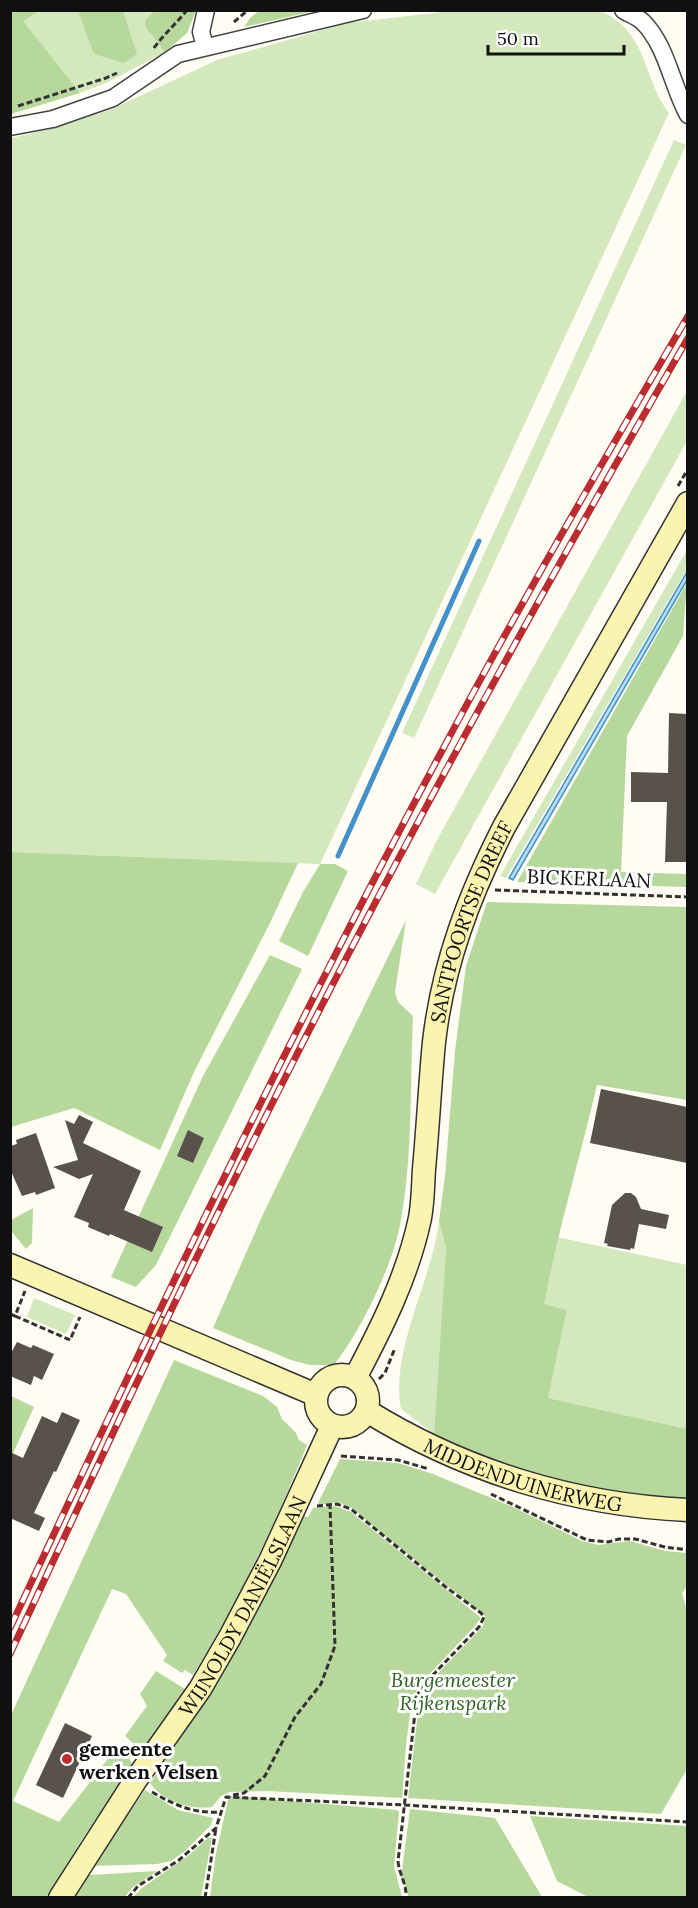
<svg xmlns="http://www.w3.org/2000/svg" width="698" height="1908" font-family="Lora,serif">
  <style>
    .green { fill: #d3e8bd }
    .forest { fill: #b7d89d }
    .water { fill: #b9ddf4; stroke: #4391c8; stroke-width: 1.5 }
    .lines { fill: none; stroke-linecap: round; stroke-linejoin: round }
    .stream { stroke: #4391c8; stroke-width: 5 }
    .building { fill: #58514c }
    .street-casing { stroke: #434343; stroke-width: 19 }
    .secondary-casing { stroke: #323232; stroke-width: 25 }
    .path { stroke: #323232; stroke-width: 3; stroke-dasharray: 6 3; stroke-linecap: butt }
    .street { stroke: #fff; stroke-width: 16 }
    .secondary { stroke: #fbf4b1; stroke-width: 22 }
    .rail-casing { stroke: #bb2c31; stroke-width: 7 }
    .rail { stroke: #fff; stroke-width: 4.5; stroke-dasharray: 14; stroke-linecap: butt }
    .poi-dot { fill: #bb2c31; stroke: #fff; stroke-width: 2 }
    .labels { text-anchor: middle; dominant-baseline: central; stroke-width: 6; stroke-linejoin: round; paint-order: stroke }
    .street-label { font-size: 20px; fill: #101010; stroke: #fff }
    .park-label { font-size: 20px; font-style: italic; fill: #2f6522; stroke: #fff }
    .poi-label { font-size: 20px; font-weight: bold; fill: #101010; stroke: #fff; text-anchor: start }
  </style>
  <rect width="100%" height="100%" fill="#fefcf3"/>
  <path class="green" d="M461,10H598C649,31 642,78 669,113L320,864L11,852V138L50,129L110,110L217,60L347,23Z
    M11,11H160L146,28L165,52L106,83L80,93Z
    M674,140L686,145L414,738L402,733Z
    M687,391V441L435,894L416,884L438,838Z
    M687,550V569L506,878L500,876Z
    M439,1221L446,1248L434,1434L401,1409C390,1350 432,1281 439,1221Z
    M557,1237L687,1265V1429L548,1398L567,1310L543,1304Z
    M34,1298L75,1315L66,1334L27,1317Z"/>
  <path class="forest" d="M11,10L39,11L23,21L80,93L11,114Z
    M260,10H315V11L244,27L250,18Z
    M78,11H123L137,54L124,63L94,54Z
    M155,11H196L187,33L165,52L146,28L145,20Z
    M687,583L683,636L627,736L621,872L687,874V887L517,882Z
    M11,852L298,863L270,923L194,1072L160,1150L74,1108L11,1127Z
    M320,864H335L348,871L308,956L279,941L303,892Z
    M487,902L687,907V1100L597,1085C580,1158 558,1230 544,1304L567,1310L548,1398L687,1429V1499C594,1492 519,1475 434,1434L446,1248L439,1221L445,1176L455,1051L466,966Z
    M406,920L395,992L398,1002L413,1016C410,1084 413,1158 400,1225C392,1267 360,1332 334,1365H310L291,1360L213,1328L264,1212Z
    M270,955L302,969L156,1265L136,1287L111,1277L203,1076Z
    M33,1208L32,1243L26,1249L12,1232L11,1220Z
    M174,1360L263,1396L277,1407L282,1419L296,1433L299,1440L307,1445C275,1525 238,1602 193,1675L185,1670L182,1673L163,1661L167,1655L126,1594L112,1589L13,1801L59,1822L117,1747L128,1755L133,1766L81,1841L48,1897L11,1898V1715Z
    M11,1396L34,1407L11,1458Z
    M340,1459L398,1463L433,1474L513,1507L582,1541L599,1545L630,1541L665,1551L687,1553V1587L682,1593L688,1614V1720L686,1726L688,1730L687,1769L661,1814L408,1798L419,1704L423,1689L483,1626L485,1616L373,1526L354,1509L338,1502L320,1505L318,1503Z
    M335,1506L351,1512L481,1618L474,1627L420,1684C406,1706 405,1770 402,1798L267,1791L230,1792L221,1796L212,1807C190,1810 162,1801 150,1783L223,1674L274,1579L304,1516L308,1517L313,1508Z
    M156,1671L185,1689L148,1744L135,1745L125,1736L147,1706L140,1694Z
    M145,1790L178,1810L213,1818L211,1825L185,1851L171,1861L157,1864L93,1866Z
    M229,1796L397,1810L399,1812L394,1866L402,1897H210L216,1853Z
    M410,1809L495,1818L542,1897H409L401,1878Z
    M530,1816L687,1826V1897H588L557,1881Z
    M209,1837L212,1838L201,1897H133L142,1888L189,1855Z
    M157,1871L132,1888L125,1897H75L89,1875Z"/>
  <path class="water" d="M687,572V580L513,880L509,878Z"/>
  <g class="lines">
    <path class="stream" d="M338,856L479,541"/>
  </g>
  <path class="building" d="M669,713L687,714V862H665L667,802H631V772L668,773Z
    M601,1089L687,1107V1163L590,1143Z
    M79,1115L93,1122L83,1143L141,1171L124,1210L163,1227L152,1252L110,1234L109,1236L88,1227L89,1223L74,1217L93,1174L79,1179L53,1167L78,1160L65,1120L74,1124Z
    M188,1130L204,1138L193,1163L177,1156Z
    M36,1133L55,1188L36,1195L35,1192L22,1196L10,1169V1146L17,1144L16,1140Z
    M625,1193H631L636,1197L641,1209L669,1215L666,1229L639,1224L634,1249L631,1248L630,1250L607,1246L608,1244L604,1243L612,1205Z
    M17,1342L31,1348L33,1345L54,1354L42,1380L34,1376L31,1385L10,1376V1355Z
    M62,1412L80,1420L56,1472L54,1471L34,1513L45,1518L39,1531L10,1518V1452L23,1458L42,1416L57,1423Z
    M65,1723L92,1736L63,1798L36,1785Z"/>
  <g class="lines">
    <g class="street-casing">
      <path id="street" d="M623,10C629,14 638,17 643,22C667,46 672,86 688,115
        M205,46L201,32L206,10
        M10,127L53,119L113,98L178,54L363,10"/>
    </g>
    <g class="secondary-casing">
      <g id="secondary">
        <path d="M10,1265L316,1395"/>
        <circle cx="342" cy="1401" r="26"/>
        <path id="s1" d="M355,1378C382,1327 408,1275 420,1218C423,1202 423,1185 424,1169C428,1126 430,1084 434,1042C443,964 469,896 504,827L688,503"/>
        <path id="s2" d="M367,1411C464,1471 574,1505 688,1510"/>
        <path id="s3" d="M60,1898L135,1781L200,1689L230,1637L270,1561L332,1426"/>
      </g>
    </g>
    <path class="path" d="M234,22L248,10
      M154,48C164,34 176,24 187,10
      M18,106L106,78L117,73
      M678,486L688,469
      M495,890L688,897
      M10,1314L15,1316L25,1291
      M15,1316L70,1340L80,1317
      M379,1379L385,1373L395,1348
      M341,1456L398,1460L429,1469
      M491,1494L587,1540L608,1542L619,1539H635L665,1547L688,1550
      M317,1506L337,1504L351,1509L447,1588L481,1613L484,1617L479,1627L427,1681L417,1695L398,1861C399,1874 407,1884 406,1898
      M152,1792C174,1805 195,1814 221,1812
      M233,1795L244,1793L265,1776L295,1717L321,1684L335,1646L330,1505
      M128,1898L138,1886L179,1860L216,1828L226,1797L404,1805L688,1822
      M205,1898L216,1828"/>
    <use href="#street" class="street"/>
    <use href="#secondary" class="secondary"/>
    <g class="rail-casing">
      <path id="rail" d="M10,1628C146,1336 284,1046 436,762C516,611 602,463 688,316
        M10,1654C101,1458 192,1262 289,1070C414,822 549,579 688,338"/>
    </g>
    <use href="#rail" class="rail"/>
  </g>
  <circle class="poi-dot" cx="67" cy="1759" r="6"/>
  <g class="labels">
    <g class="street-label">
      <text transform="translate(589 878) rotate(2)">BICKERLAAN</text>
      <text stroke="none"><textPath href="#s1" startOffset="476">SANTPOORTSE DREEF</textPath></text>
      <text stroke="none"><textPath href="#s2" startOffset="170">MIDDENDUINERWEG</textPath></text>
      <text stroke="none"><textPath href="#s3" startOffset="345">WIJNOLDY DANIËLSLAAN</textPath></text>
    </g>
    <g class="park-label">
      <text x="453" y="1679">Burgemeester<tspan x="453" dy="23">Rijkenspark</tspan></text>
    </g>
    <g class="poi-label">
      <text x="79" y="1748">gemeente<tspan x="79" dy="23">werken Velsen</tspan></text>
    </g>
  </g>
  <rect width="698" height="1908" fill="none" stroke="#101010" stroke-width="24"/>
  <path d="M488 45v9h136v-9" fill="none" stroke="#101010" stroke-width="3"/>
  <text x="497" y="45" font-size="18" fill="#101010" stroke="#ffffff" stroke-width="4.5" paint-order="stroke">50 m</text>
</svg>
